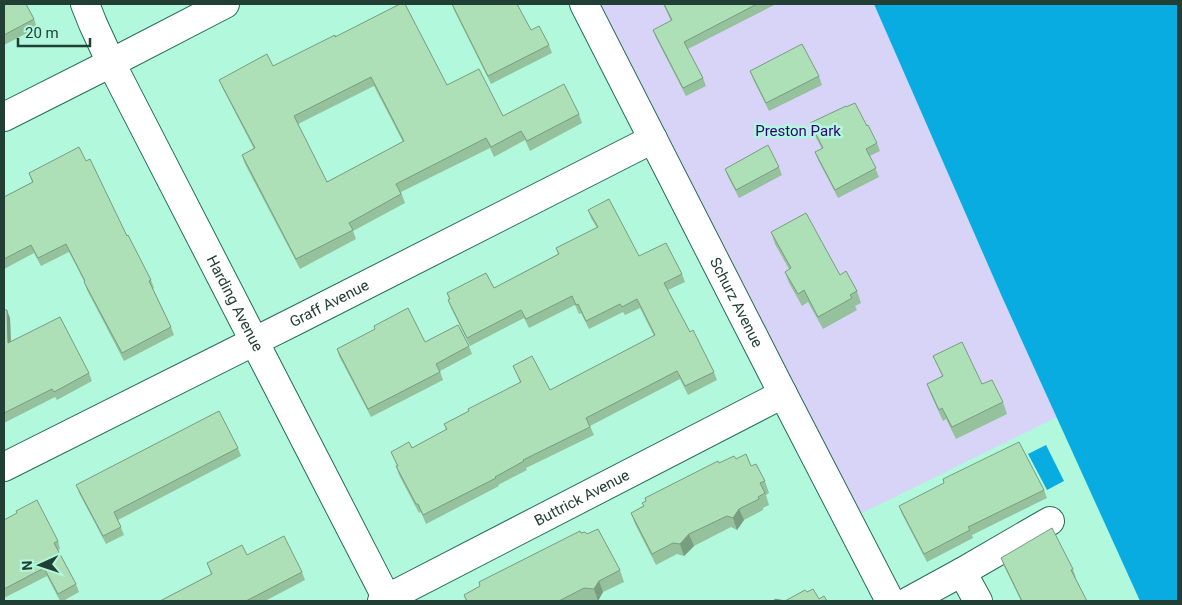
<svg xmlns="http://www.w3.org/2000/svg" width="1182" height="605" font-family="Roboto,sans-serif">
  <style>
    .green { fill: #d7d4f7 }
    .water { fill: #09ace1 }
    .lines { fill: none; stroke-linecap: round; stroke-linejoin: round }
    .minor-casing { stroke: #266d57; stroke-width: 30 }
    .minor { stroke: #fff; stroke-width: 28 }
    .wall { fill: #95c19d; fill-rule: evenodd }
    .shaded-wall { fill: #799d7f }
    .building { fill: #ade0b6; stroke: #799d7f; fill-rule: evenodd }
    .labels { text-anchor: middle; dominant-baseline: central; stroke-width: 5; stroke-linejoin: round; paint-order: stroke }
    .park-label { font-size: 15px; fill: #320077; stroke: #b1f8dd }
    .street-label { font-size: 15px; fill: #223f35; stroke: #b1f8dd }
  </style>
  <rect width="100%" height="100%" fill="#b1f8dd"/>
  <path class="green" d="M595,4H879L1057,417L854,517Z"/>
  <path class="water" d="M874,4H1178V601H1140L1003,299Z
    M1046,445L1064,481L1047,490L1028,454Z"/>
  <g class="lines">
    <g class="minor-casing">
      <g id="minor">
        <path id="s1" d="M85,4L93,24L111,63L388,601"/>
        <path id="s2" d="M584,4L783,394L890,601"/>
        <path d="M4,117L111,63L225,4"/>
        <path id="s3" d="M4,467L299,319L653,139"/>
        <path d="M962,572L1050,521"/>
        <path id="s4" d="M382,601L783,394"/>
        <path d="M909,601L962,572L978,601"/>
      </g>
    </g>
    <use href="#minor" class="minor"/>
  </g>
  <path class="wall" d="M4,4L34,19L37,28L4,45Z
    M452,4L531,30L549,45L552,53L491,84L454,10Z
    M663,4H776L688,49L703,78L706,86L686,96L656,38L653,30L671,21Z
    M335,37L447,85L503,116L579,114L582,123L530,151L525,140L494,157L490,148L401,192L405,203L353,231L356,239L300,269L245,164L242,155L254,149L223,89L219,80L273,66ZM374,86L403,142L327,182L298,124Z
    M750,71L819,76L822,85L769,111L753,79Z
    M846,107L867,126L877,143L880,151L870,156L879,177L838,198L818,160L815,152L822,149L813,132L810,123Z
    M779,167L782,175L739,198L728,177L725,169Z
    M29,173L127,236L151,280L154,288L153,289L171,327L174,335L124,361L87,290L84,281L69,252L41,266L34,253L4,269V197L32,182Z
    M588,210L639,256L682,274L685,282L668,290L690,332L714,372L717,380L688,395L680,379L590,426L594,435L526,468L527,470L498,485L499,486L426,524L421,512L419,513L399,475L396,466H397L391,452L412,448L446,430L444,424L469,411L520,382L513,366L550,390L654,336L640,308L625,315L623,312L589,329L581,313L579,314L575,305L529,328L524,318L470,346L451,308L448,300L449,299L447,293L494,288L558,254L556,248L597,228L591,218Z
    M771,232L840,275L857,291L861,303L855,306L857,310L823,329L808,302L802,306L789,283L785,272L789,269L775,244Z
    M4,310L10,318L11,342L89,373L92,381L57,400L55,397L4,423Z
    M425,342L469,346L472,354L440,371L443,380L371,417L339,356L337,349Z
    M933,356L982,384L1003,402L1007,414L956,439L946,419L943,421L931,395L927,384L942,376Z
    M238,448L241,456L118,520L124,535L106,544L79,493L76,485Z
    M736,459L751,466L765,481L769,493L766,495L769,505L763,508V510L744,520L737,530L731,527L694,546L684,556L677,554L656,565L635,524L631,513L643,506L646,501L645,498L719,463Z
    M943,479L1044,490L1047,498L972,535L973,538L927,562L902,514L899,506L944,483Z
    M4,520L58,541L60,549L58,550L76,584L79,592L63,601H60L47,576L4,598Z
    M587,534L620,570L624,582L603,592L598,601L589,600L586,601H466L464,595Z
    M247,555L302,572L305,580L265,601H160L211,574L207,563Z
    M1001,558L1073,569L1076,578H1075L1087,601H1021L1004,566Z"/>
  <path class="shaded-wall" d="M7,310L10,318L11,351L8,343Z
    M739,509L744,520L737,530L733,518Z
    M689,534L694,546L684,556L680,544Z
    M599,581L603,592L598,601L594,589Z"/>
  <path class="building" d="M4,4H26L34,19L4,35Z
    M400,4H405L447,85L479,69L503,116L564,84L579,114L527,141L521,131L491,147L486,138L396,184L401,194L349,223L353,230L296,259L242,155L255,148L219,80L267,54L273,66L335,35V37ZM371,77L404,141L327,182L294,116Z
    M452,4H517L531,30L539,26L549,45L488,76Z
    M664,4H757L684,42L703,78L683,88L653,30L672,20Z
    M802,44L819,76L766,103L750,71Z
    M855,103L867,126L868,125L877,143L866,149L876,168L835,190L815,152L823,148L810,123L846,106V107Z
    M768,145L779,167L736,190L725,169Z
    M79,147L86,161L90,159L102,184L127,236L128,235L151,280L149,281L171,327L122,353L84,282L85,281L66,244L38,258L31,245L4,259V197L33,182L29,173Z
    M609,199L639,256L666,243L682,274L664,283L690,332L693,330L714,372L685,386L677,371L586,418L590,427L523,460L524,461L495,477L496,478L423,515L418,504H416L396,466H398L391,452L409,442L412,448L447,429L444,424L469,411L468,409L521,382L513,366L532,356L550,390L655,335L637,299L622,307L620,304L586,321L578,304L576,305L572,296L526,319L521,310L467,338L448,300L450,299L447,293L486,273L494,288L559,254L556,248L598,227L588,210Z
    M806,213L840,275L846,271L857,291L850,295L852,298L818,317L804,290L798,294L785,272L791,268L771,232Z
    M408,308L425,342L458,325L469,346L436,364L440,372L368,409L337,349L375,329L374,326Z
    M4,310H7L8,343L60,317L89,373L54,392L52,389L4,413Z
    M962,342L982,384L992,380L1003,402L952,427L942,408L939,410L927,384L943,376L933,356Z
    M219,411L238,448L114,512L121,527L103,536L76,485Z
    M1019,442L1044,490L968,527L970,530L924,554L899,506L944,483L943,479Z
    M746,454L751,466L756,464L765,481L760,483L765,493L758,497L759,499L739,509L733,518L727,516L689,534L680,544L673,543L652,554L631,513L644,506L642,503L646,501L645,498L718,461L719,463L734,456L736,459Z
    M37,500L58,541L54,543L76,584L58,594L44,568L4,589V520L17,513L16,511Z
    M1052,528L1073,569L1071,570L1087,601H1022L1001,558Z
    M598,529L620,570L599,581L594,589L584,588L559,601H467L464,595L480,586L479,582L580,531L581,533L585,532L587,534Z
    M284,536L302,572L246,601H160L212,574L207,563L242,545L247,555Z
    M813,589L819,599L824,596L827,601H774L775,599L785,601L805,590L807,592Z"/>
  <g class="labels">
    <g class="park-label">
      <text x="798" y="131">Preston Park</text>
    </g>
    <g class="street-label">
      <text stroke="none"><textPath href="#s1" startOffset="335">Harding Avenue</textPath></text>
      <text stroke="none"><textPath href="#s2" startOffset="335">Schurz Avenue</textPath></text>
      <text stroke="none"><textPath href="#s3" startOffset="364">Graff Avenue</textPath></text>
      <text stroke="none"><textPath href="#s4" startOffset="225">Buttrick Avenue</textPath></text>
    </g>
  </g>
  <rect width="1182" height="605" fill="none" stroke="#223f35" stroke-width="10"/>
  <g transform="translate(40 565) rotate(267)" stroke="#b1f8dd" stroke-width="4" paint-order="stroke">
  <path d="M0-4L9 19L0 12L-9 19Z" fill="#223f35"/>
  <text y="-8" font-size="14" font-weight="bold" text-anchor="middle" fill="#223f35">N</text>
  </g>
  <path d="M18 38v8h72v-8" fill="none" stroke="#223f35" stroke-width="2.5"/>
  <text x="25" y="38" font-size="15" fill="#223f35" stroke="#b1f8dd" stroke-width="4" paint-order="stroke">20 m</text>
</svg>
